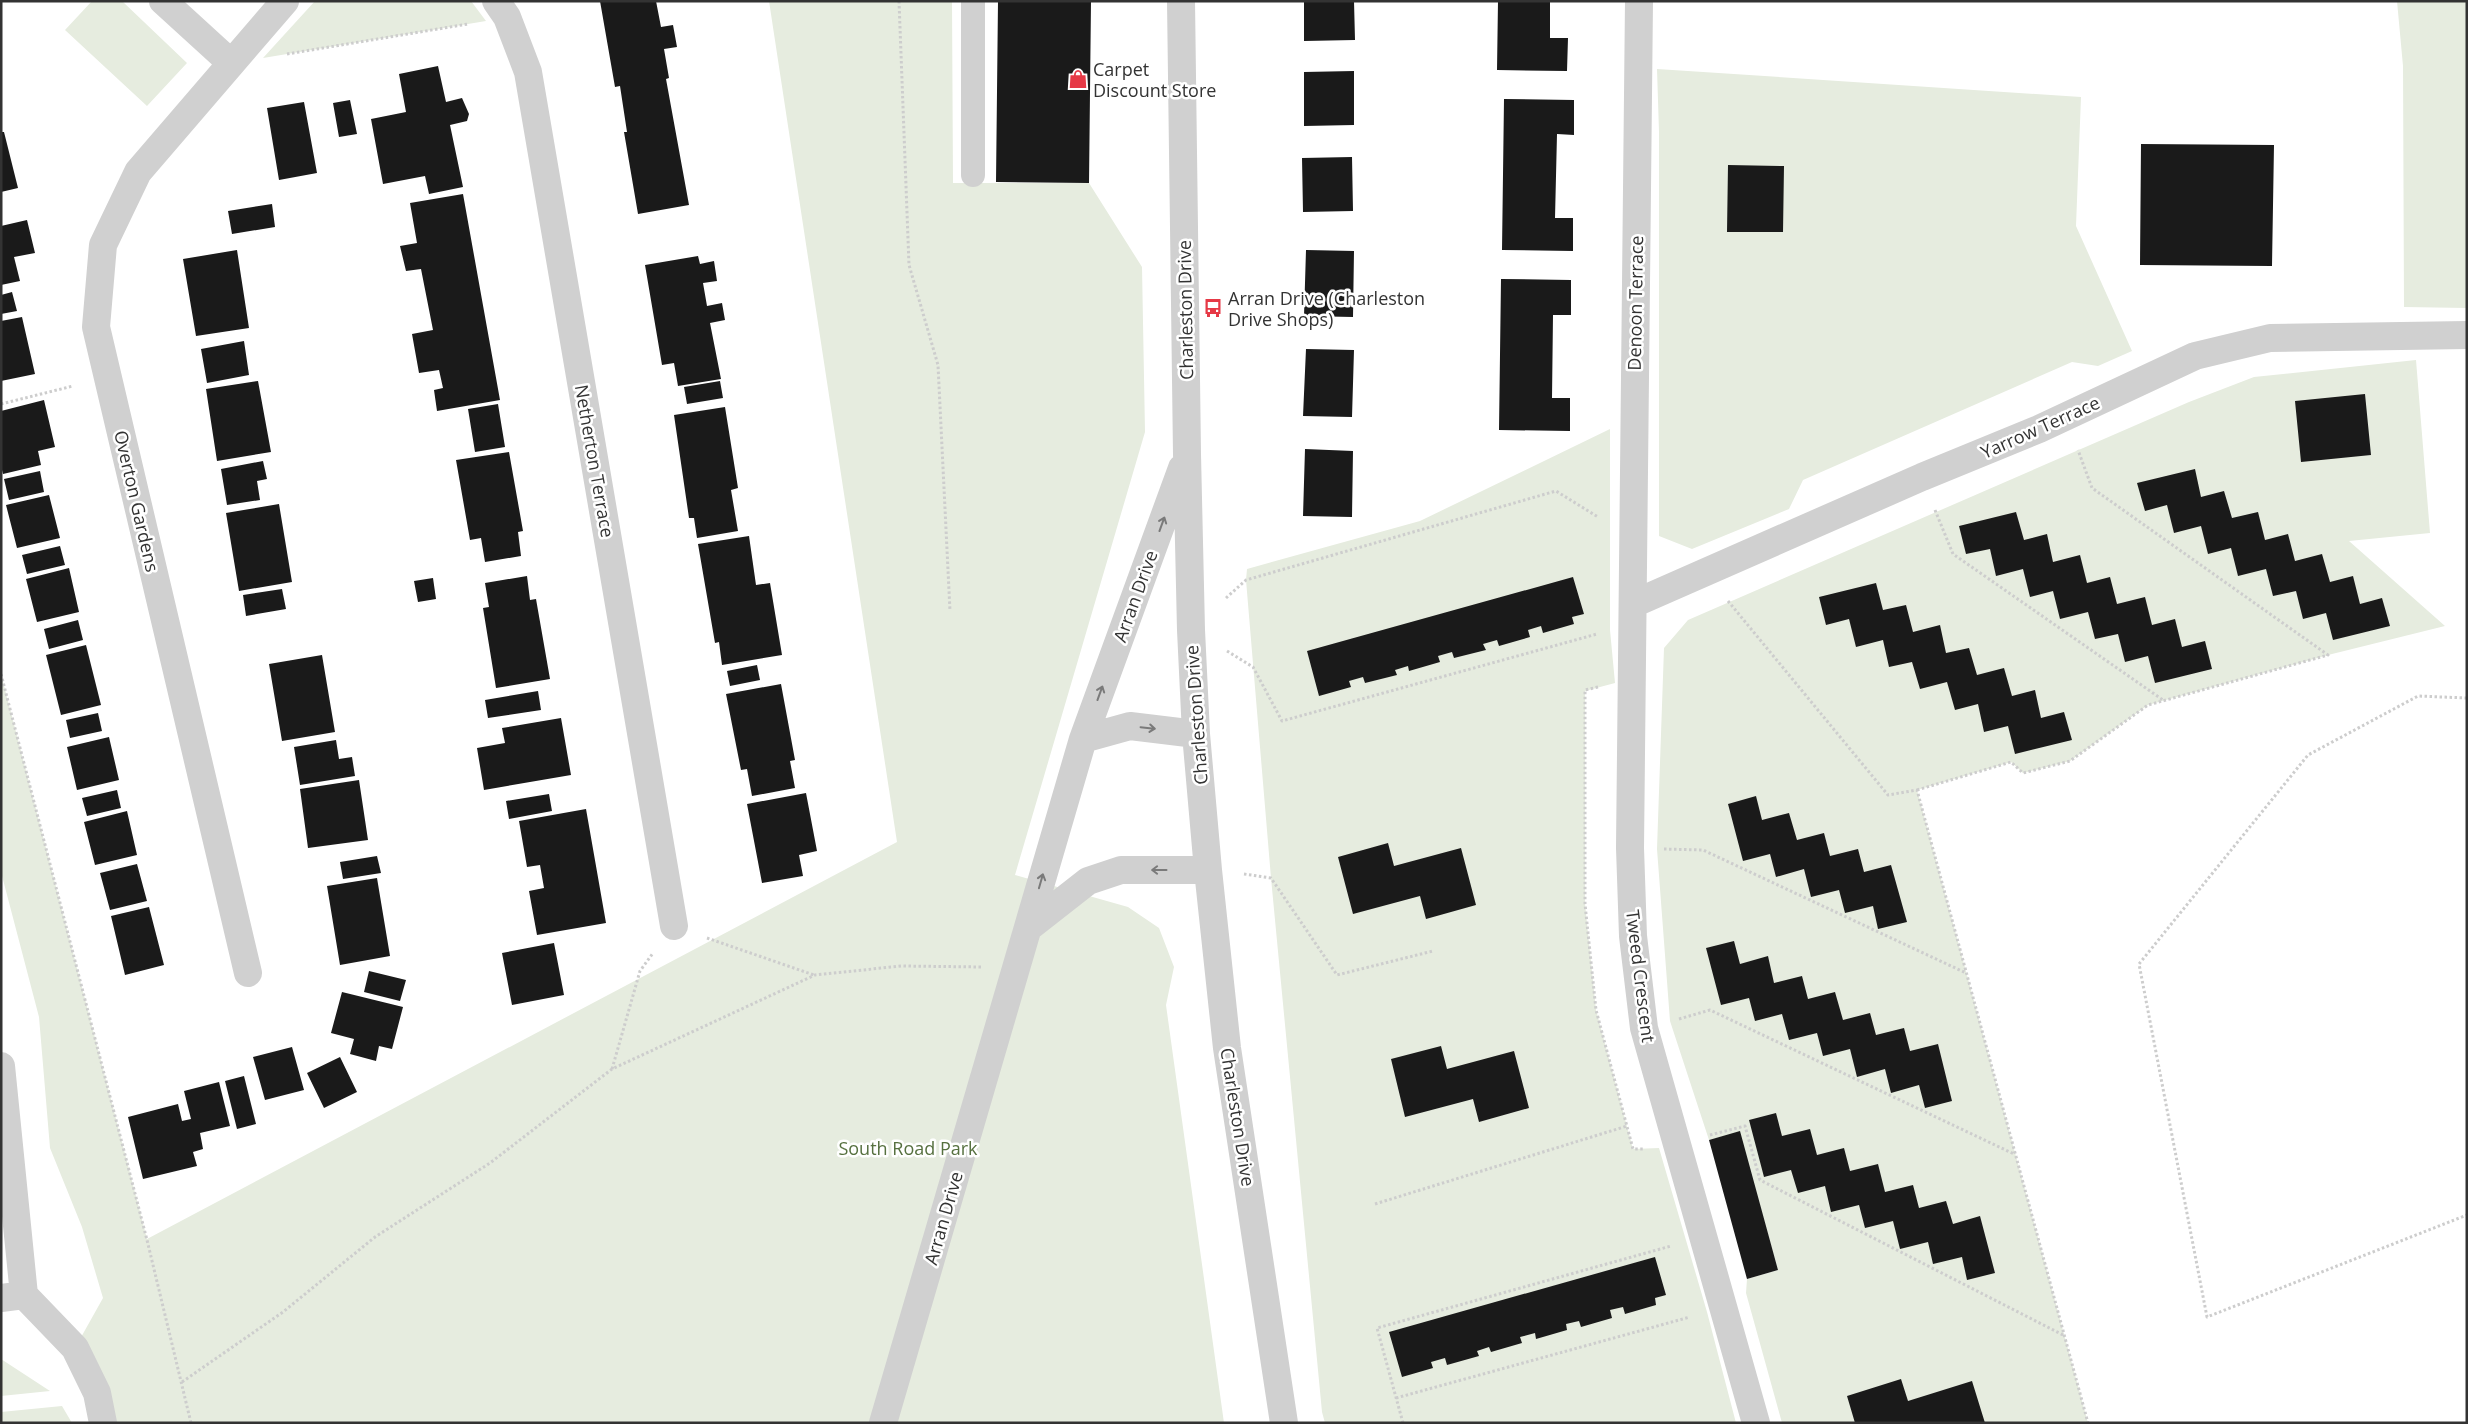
<svg xmlns="http://www.w3.org/2000/svg" width="2468" height="1424" font-family="'Open Sans',sans-serif">
  <style>
    .green { fill: #e6ecdf }
    .building { fill: #1a1a1a }
    .lines { fill: none; stroke-linecap: round; stroke-linejoin: round }
    .path { stroke: #cdcdcd; stroke-width: 3; stroke-dasharray: 2.5 2.5; stroke-linecap: butt }
    .service { stroke: #d0d0d0; stroke-width: 24 }
    .minor { stroke: #d0d0d0; stroke-width: 28 }
    .tertiary { stroke: #d0d0d0; stroke-width: 28 }
    .oneway { stroke: #7a7a7a }
    .labels { text-anchor: middle; dominant-baseline: central; stroke-width: 5; stroke-linejoin: round; paint-order: stroke }
    .poi-label { font-size: 18px; fill: #333; stroke: #fff; text-anchor: start }
    .street-label { font-size: 18px; fill: #333; stroke: #fff }
    .park-label { font-size: 18px; fill: #56703f; stroke: #fff }
  </style>
  <rect width="100%" height="100%" fill="#fff"/>
  <path class="green" d="M92,1H122L187,63L147,106L65,30Z
    M315,1H471L486,21L263,58Z
    M769,1H952L953,183H1089L1142,267L1145,432L1015,875L1128,907L1159,928L1174,967L1166,1005L1224,1423H103L75,1348L103,1298L82,1227L50,1148L39,1017L1,872V674L147,1239L897,842Z
    M2397,1H2467V308L2404,307L2403,66Z
    M1657,69L2081,97L2076,226L2132,351L2098,366L2072,362L1803,480L1789,509L1692,549L1659,536V132Z
    M2416,360L2430,533L2349,541L2445,626L2328,655L2148,705L2070,761L2023,773L2011,762L1917,790L2088,1423H1782L1746,1293L1747,1279L1778,1270L1739,1132L1709,1140L1670,1021L1657,849L1664,648L1688,620L2189,402L2254,377Z
    M1610,429V630L1615,683L1585,691V904L1596,1010L1633,1149L1659,1148L1707,1312L1736,1423H1325L1322,1412L1271,878L1246,580L1247,569L1420,521Z
    M1,1359L50,1391L1,1396Z
    M62,1406L72,1423H1V1412Z"/>
  <path class="building" d="M600,1H656L661,27L673,25L677,47L664,49L669,78L666,79L689,205L638,214L624,132H627L620,86L615,87Z
    M998,1H1091L1089,183L996,182Z
    M1304,1H1354L1355,40L1304,41Z
    M1498,1H1550V38H1568L1567,71L1497,70Z
    M438,66L446,102L462,98L469,114L467,121L450,125L463,187L429,194L425,176L383,184L371,119L406,112L399,74Z
    M1354,71V125L1304,126V72Z
    M1504,99L1574,100V135L1557,134L1555,218H1573V251L1502,250Z
    M350,100L357,134L339,137L333,103Z
    M304,102L317,173L279,180L267,108Z
    M1,132H4L18,188L1,192Z
    M2141,144L2274,145L2272,266L2140,265Z
    M1352,157L1353,211L1303,212L1302,158Z
    M1728,165L1784,166L1783,232H1727Z
    M463,194L500,400L437,411L434,390L443,388L439,370L419,373L412,334L433,330L421,269L406,271L400,246L417,243L410,203Z
    M272,204L275,227L232,234L228,211Z
    M27,220L35,253L14,257L20,281L1,285V226Z
    M237,250L249,328L196,336L183,259Z
    M1306,250L1354,251L1353,317L1304,316Z
    M698,256L700,264L714,261L717,281L703,283L707,306L722,303L725,320L710,323L721,379L678,386L674,363L662,365L645,265Z
    M1501,279L1571,280V315H1553L1552,398H1570V431L1499,430Z
    M12,292L17,311L1,314V295Z
    M22,317L35,374L1,381V321Z
    M244,341L249,375L207,383L201,349Z
    M1306,349L1354,350L1352,417L1303,416Z
    M258,381L271,452L217,461L206,389Z
    M720,381L723,398L687,404L684,387Z
    M2365,394L2371,455L2301,462L2295,401Z
    M44,400L55,447L38,451L41,465L3,474L1,466V411Z
    M498,404L505,447L475,452L468,409Z
    M725,407L738,488L731,490L738,531L697,538L694,518H689L674,415Z
    M1305,449L1353,451L1352,517L1303,516Z
    M509,452L523,531L518,532L521,556L485,562L481,538L470,540L456,460Z
    M263,461L267,479L257,481L260,500L227,505L221,469Z
    M2195,469L2201,497L2224,491L2232,518L2258,512L2265,540L2288,534L2295,561L2322,554L2330,582L2353,576L2360,604L2382,598L2390,626L2333,640L2326,613L2303,619L2296,591L2273,596L2266,569L2238,576L2231,548L2208,554L2201,526L2174,533L2167,505L2145,511L2137,483Z
    M40,471L44,492L9,500L4,479Z
    M49,495L60,538L17,548L6,505Z
    M279,504L292,582L239,591L226,513Z
    M2016,512L2024,540L2047,534L2053,562L2080,555L2087,583L2110,577L2117,604L2145,597L2152,625L2175,619L2182,647L2205,641L2212,669L2155,683L2148,656L2125,662L2118,634L2095,639L2088,612L2060,619L2053,591L2030,597L2023,569L1996,576L1990,549L1966,554L1959,526Z
    M749,536L756,585L770,583L782,655L722,665L719,642L715,643L698,544Z
    M60,546L65,565L27,574L22,555Z
    M69,568L79,612L37,622L26,579Z
    M527,576L530,600L536,599L550,679L496,688L483,608L489,607L485,583Z
    M1573,577L1584,614L1572,617L1574,624L1543,633L1541,626L1528,630L1530,637L1499,646L1497,640L1483,644L1486,650L1454,658L1452,652L1438,656L1440,662L1409,671L1408,666L1395,670L1397,675L1365,683L1363,677L1349,681L1351,687L1319,696L1307,651Z
    M433,578L436,599L418,602L414,581Z
    M1876,583L1883,610L1906,605L1913,632L1940,625L1946,653L1969,648L1977,675L2004,668L2012,696L2035,690L2041,718L2064,712L2072,740L2015,754L2008,726L1984,732L1978,704L1955,710L1947,682L1920,689L1912,662L1889,667L1883,640L1856,647L1849,619L1826,625L1819,597Z
    M282,589L286,609L246,616L243,595Z
    M78,620L83,640L49,649L44,629Z
    M86,645L101,705L61,715L46,655Z
    M322,655L335,732L282,741L269,664Z
    M757,665L760,680L730,686L727,671Z
    M781,684L795,760L790,761L795,788L752,796L747,769L741,770L726,694Z
    M538,691L541,710L488,718L485,700Z
    M98,713L102,731L70,738L66,720Z
    M561,718L571,775L484,790L477,748L505,743L502,728Z
    M109,737L119,780L77,790L67,747Z
    M336,740L339,759L352,757L355,776L300,785L294,747Z
    M359,780L368,840L308,848L300,789Z
    M117,790L121,808L87,816L82,798Z
    M806,793L817,851L799,855L803,876L762,883L747,804Z
    M549,794L552,811L509,819L506,801Z
    M1756,796L1762,820L1789,813L1797,840L1824,833L1830,856L1858,849L1864,872L1891,865L1907,922L1878,929L1873,906L1845,913L1839,890L1811,897L1804,869L1776,877L1770,854L1743,861L1728,804Z
    M586,809L606,923L537,935L529,891L544,888L540,865L527,867L519,821Z
    M127,811L137,855L95,865L84,822Z
    M1388,843L1394,866L1461,848L1476,905L1426,919L1420,896L1353,914L1338,857Z
    M377,856L381,873L343,879L340,862Z
    M137,864L147,901L110,910L100,873Z
    M377,878L390,956L340,965L327,886Z
    M149,907L164,965L125,975L111,916Z
    M1734,941L1740,964L1768,956L1774,983L1802,976L1808,999L1835,992L1843,1020L1870,1013L1876,1035L1904,1028L1910,1051L1938,1044L1952,1101L1925,1108L1919,1085L1891,1093L1885,1069L1857,1077L1850,1049L1823,1056L1817,1033L1789,1040L1782,1014L1755,1021L1749,998L1721,1005L1706,948Z
    M554,943L564,995L512,1005L502,953Z
    M369,971L406,980L400,1001L364,992Z
    M342,992L403,1007L392,1049L379,1046L376,1061L350,1054L354,1039L331,1033Z
    M1441,1046L1447,1069L1514,1051L1529,1108L1479,1122L1473,1099L1405,1117L1391,1059Z
    M292,1047L304,1090L265,1100L253,1057Z
    M340,1057L357,1092L324,1108L307,1073Z
    M244,1076L256,1124L237,1129L225,1081Z
    M219,1082L230,1126L200,1133L203,1149L193,1152L197,1166L143,1179L128,1117L178,1104L182,1121L191,1119L184,1091Z
    M1776,1113L1782,1136L1810,1129L1817,1155L1844,1148L1850,1171L1878,1164L1885,1192L1913,1185L1919,1208L1946,1201L1953,1224L1980,1216L1995,1273L1967,1280L1962,1257L1933,1264L1928,1242L1900,1249L1893,1221L1865,1228L1859,1205L1831,1212L1825,1186L1798,1193L1791,1170L1764,1177L1749,1120Z
    M1740,1131L1778,1270L1747,1279L1709,1140Z
    M1655,1257L1666,1295L1655,1298L1656,1305L1625,1314L1623,1307L1610,1310L1612,1318L1581,1327L1579,1321L1566,1324L1567,1330L1536,1339L1535,1333L1520,1337L1522,1343L1491,1352L1489,1347L1477,1351L1479,1356L1447,1365L1445,1358L1431,1362L1433,1368L1402,1377L1389,1332Z
    M1901,1379L1908,1401L1972,1381L1985,1423H1855L1847,1396Z"/>
  <g class="lines">
    <path class="path" d="M899,1L909,265L938,365L950,611
      M287,54L468,24
      M1,404L73,386
      M1935,510L1953,554L2163,700
      M1226,598L1246,580L1556,491L1598,517
      M1728,601L1888,795L1917,790L2088,1423
      M1227,651L1253,667L1282,721L1597,634
      M1,674L147,1240L191,1423
      M1598,687L1585,690V904L1596,1010L1633,1149H1643
      M2467,698L2418,696L2308,755L2139,964L2207,1317L2467,1215
      M1917,790L2011,762L2023,773L2070,761L2148,705L2328,655L2092,488L2078,450
      M1664,849L1703,850L1966,973
      M1244,874L1271,878L1337,975L1433,951
      M707,938L814,975
      M1679,1019L1710,1010L2014,1154
      M612,1069L640,971L653,953
      M1710,1135L1745,1126L1760,1180L2065,1336
      M1375,1204L1627,1126
      M182,1382L283,1312L375,1237L490,1163L612,1069L815,975L901,966L981,967
      M1396,1398L1690,1317
      M1403,1423L1377,1328L1671,1246"/>
    <path class="service" d="M973,175V1"/>
    <path class="minor" d="M163,1L231,63
      M496,1L507,17L528,72L674,926
      M1639,1L1630,848L1633,936L1644,1028L1756,1423
      M1633,604L1922,477L2039,429L2195,356L2270,338L2467,335
      M248,973L96,327L103,245L138,172L285,1"/>
    <path class="tertiary" d="M1181,1L1187,454L1191,630L1196,734L1208,870L1227,1048L1284,1423
      M1083,739L1130,726L1196,734
      M1028,928L1088,881L1121,870H1208
      M1,1066L24,1295L75,1348L97,1393L103,1423
      M1,1298L24,1295
      M883,1423L1083,739L1182,468"/>
  </g>
  <defs><path id="oneway-shaft" d="M-6 0H5M1.5-3L5.5 0L1.5 3" fill="none" stroke-width="1.6" stroke-linecap="round" stroke-linejoin="round" transform="scale(1.25)"/></defs>
  <g class="oneway">
    <use href="#oneway-shaft" transform="translate(1162 524) rotate(-70)"/>
    <use href="#oneway-shaft" transform="translate(1100 693) rotate(-70)"/>
    <use href="#oneway-shaft" transform="translate(1148 728) rotate(6)"/>
    <use href="#oneway-shaft" transform="translate(1159 870) rotate(180)"/>
    <use href="#oneway-shaft" transform="translate(1041 881) rotate(-74)"/>
  </g>
  <defs>
    <g id="shop-bare" transform="scale(1.5)"><path d="M-5-2.5h2.3a2.7 3.5 0 0 1 5.4 0H5L5.5 6h-11ZM-1.5-2.5h3a1.5 2.3 0 0 0-3 0Z" fill="#e63946" stroke="#fff" stroke-width="2.5" paint-order="stroke"/></g>
    <g id="bus-bare" transform="scale(1.5)"><path d="M-5-6H5V4H4V6H2V4H-2V6H-4V4H-5ZM-3.5-4V0h7V-4ZM-3.5 1.2v1.5H-2V1.2ZM2 1.2v1.5H3.5V1.2Z" fill="#e63946" stroke="#fff" stroke-width="2.5" paint-order="stroke"/></g>
  </defs>
  <g fill-rule="evenodd">
    <use href="#shop-bare" x="1078" y="79"/>
    <use href="#bus-bare" x="1213" y="308"/>
  </g>
  <g class="labels">
    <g class="poi-label">
      <text x="1093" y="69">Carpet<tspan x="1093" dy="21">Discount Store</tspan></text>
      <text x="1228" y="298">Arran Drive (Charleston<tspan x="1228" dy="21">Drive Shops)</tspan></text>
    </g>
    <g class="street-label">
      <text transform="translate(1635 303) rotate(-89)">Denoon Terrace</text>
      <text transform="translate(1185 310) rotate(-91)">Charleston Drive</text>
      <text transform="translate(2040 427) rotate(-24)">Yarrow Terrace</text>
      <text transform="translate(595 461) rotate(80)">Netherton Terrace</text>
      <text transform="translate(137 501) rotate(77)">Overton Gardens</text>
      <text transform="translate(1135 596) rotate(-70)">Arran Drive</text>
      <text transform="translate(1196 715) rotate(-94)">Charleston Drive</text>
      <text transform="translate(1641 976) rotate(83)">Tweed Crescent</text>
      <text transform="translate(1238 1117) rotate(81)">Charleston Drive</text>
      <text transform="translate(943 1218) rotate(-74)">Arran Drive</text>
    </g>
    <g class="park-label">
      <text x="908" y="1148">South Road Park</text>
    </g>
  </g>
  <rect width="2468" height="1424" fill="none" stroke="#333333" stroke-width="5"/>
</svg>
